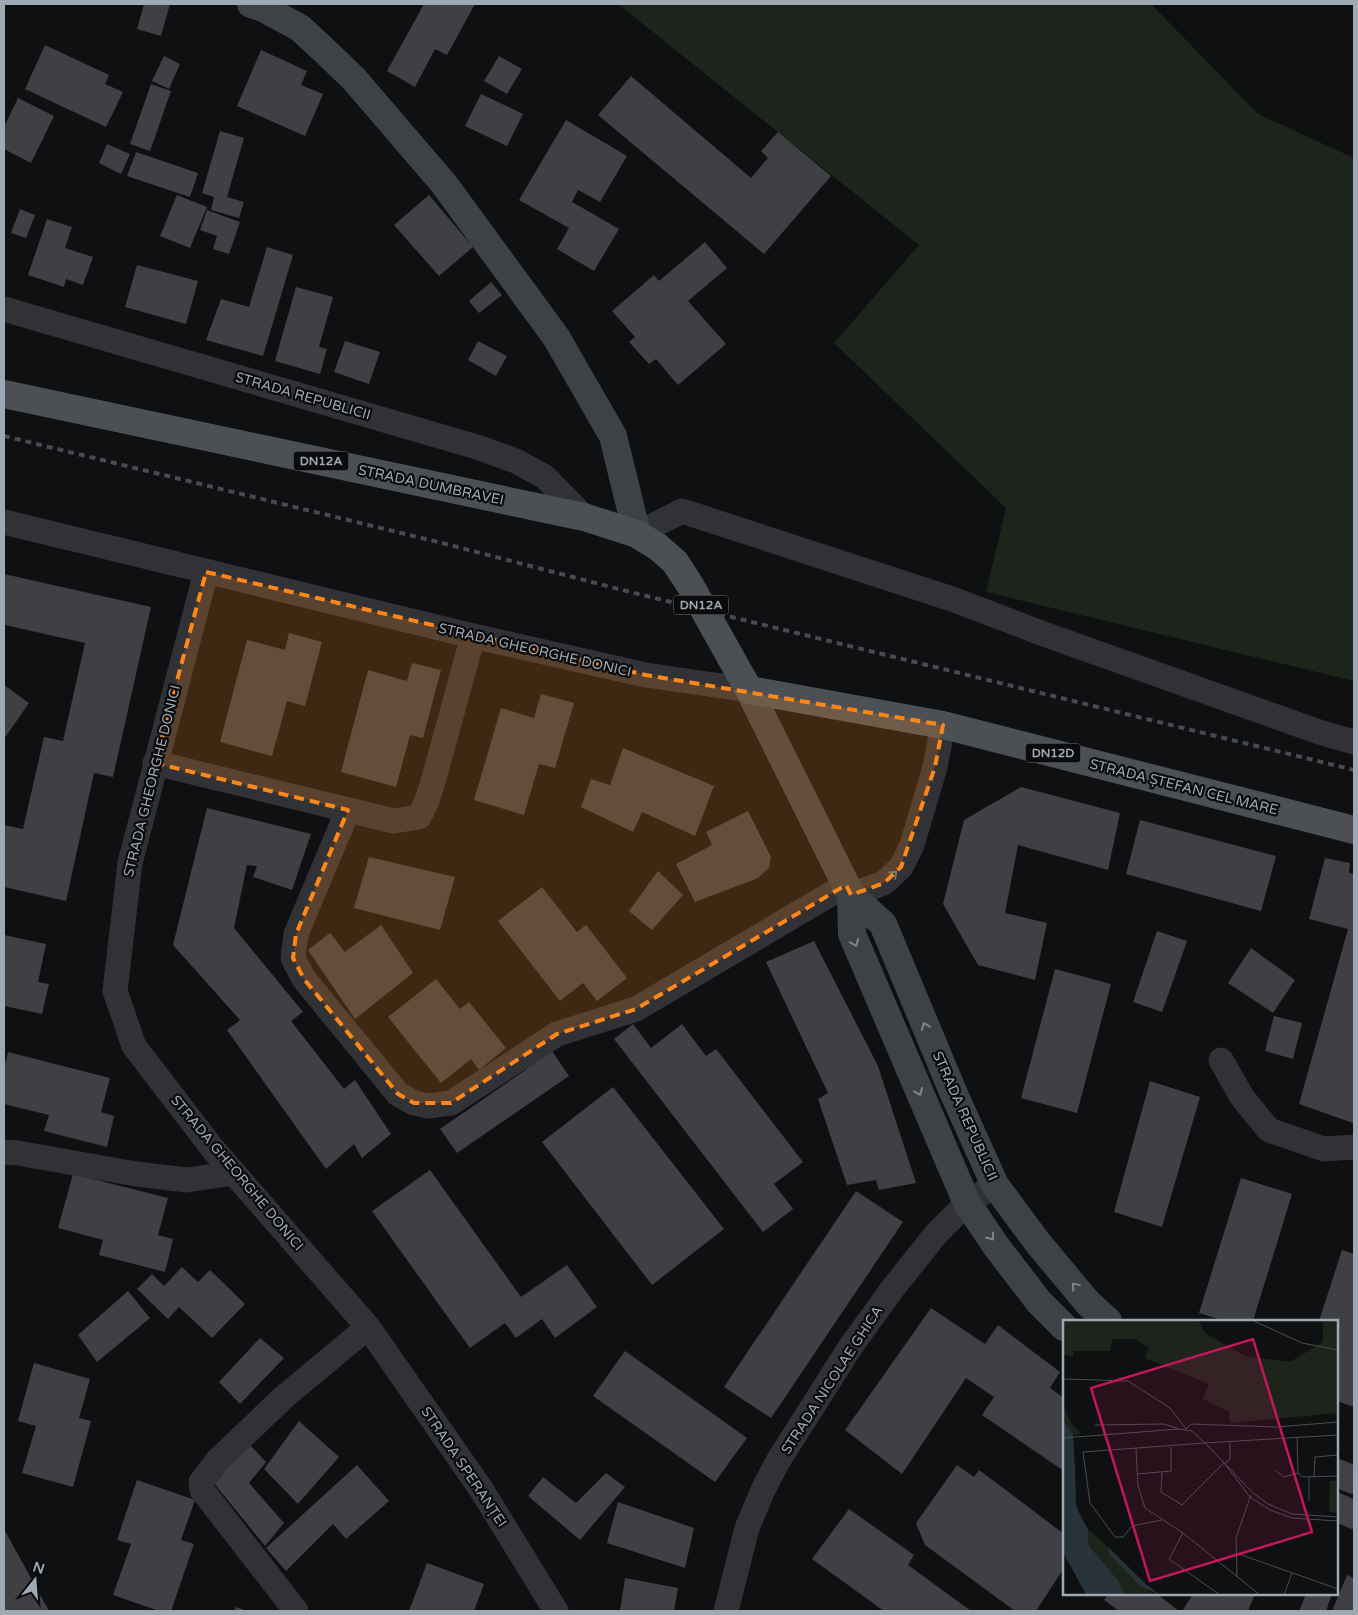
<svg xmlns="http://www.w3.org/2000/svg" width="1358" height="1615" font-family="'Varela Round',sans-serif">
  <style>
    .green { fill: #1c241c }
    .building { fill: #3e4044 }
    .lines { fill: none; stroke-linecap: round; stroke-linejoin: round }
    .street { stroke: #303236; stroke-width: 25 }
    .secondary { stroke: #3e4246; stroke-width: 28 }
    .primary { stroke: #4c5055; stroke-width: 28 }
    .rail { stroke: #474b4f; stroke-width: 4; stroke-dasharray: 6 5; stroke-linecap: butt }
    .oneway { stroke: #6d737b }
    .oneway2 { stroke: #7d858d }
    .marked { fill: #ff8719; fill-opacity: 0.2; stroke: #ff8719; stroke-width: 4; stroke-dasharray: 10 6; stroke-linejoin: round }
    .labels { text-anchor: middle; dominant-baseline: central; stroke-width: 4.5; stroke-linejoin: round; paint-order: stroke }
    .shield { fill: #0b0b0c; stroke: #737a81; stroke-width: 1 }
    .shield-label { font-size: 12px; font-weight: bold; fill: #9fa9b3 }
    .street-label { font-size: 14px; fill: #9fa9b3; stroke: #0b0b0c }
    .inset-road { fill: none; stroke: #494d52; stroke-width: 1 }
    .view { fill: #c2185b; fill-opacity: 0.15; stroke: #c2185b; stroke-width: 2.5 }
    .inset-edge { fill: none; stroke: #9fa9b3; stroke-width: 2.5 }
  </style>
  <rect width="100%" height="100%" fill="#0f1011"/>
  <path class="green" d="M618,4H1151L1258,114L1354,158V681L986,592L1006,508L834,343L919,245Z"/>
  <path class="building" d="M144,4H170L161,36L137,29Z
    M424,4H475L447,55L435,49L415,87L387,71Z
    M45,45L109,75L105,84L123,92L106,127L25,89Z
    M261,50L307,71L301,85L323,94L305,136L237,106Z
    M164,56L180,64L169,89L152,81Z
    M499,56L522,69L507,94L484,81Z
    M631,76L751,178L768,158L761,151L778,132L831,176L764,254L598,115Z
    M151,84L171,91L150,151L130,144Z
    M481,94L523,114L507,146L465,126Z
    M18,98L54,116L31,163L4,149V127Z
    M566,120L627,156L600,202L578,190L572,202L619,229L594,271L557,249L569,228L519,200Z
    M220,131L244,138L227,197L244,202L239,218L211,210L214,197L202,193Z
    M107,144L130,154L121,174L99,163Z
    M136,152L198,173L190,197L127,176Z
    M177,195L207,207L190,248L160,236Z
    M429,195L473,247L439,276L394,225Z
    M20,209L35,215L26,238L11,233Z
    M207,210L240,222L229,254L213,249L217,236L200,230Z
    M47,219L72,227L65,248L93,257L83,285L66,279L64,287L28,275Z
    M705,242L727,268L688,301L726,344L678,385L656,359L649,364L629,342L635,337L612,311L654,275L659,281Z
    M267,247L293,255L263,356L206,340L221,299L249,307Z
    M137,265L198,281L186,324L125,307Z
    M491,282L502,295L479,313L469,301Z
    M296,287L333,297L319,347L327,349L320,374L275,361Z
    M345,341L380,352L369,384L334,372Z
    M478,341L507,356L496,376L468,360Z
    M4,574L151,607L113,777L94,773L66,901L4,887V825L23,829L44,737L63,741L85,643L5,625L4,629Z
    M289,633L322,642L305,706L287,701L272,756L220,742L247,640L285,650Z
    M412,663L441,670L423,738L410,735L396,787L341,772L368,670L407,681Z
    M4,685L29,703L4,739Z
    M541,694L574,703L555,768L539,764L524,815L474,800L501,708L534,718Z
    M623,748L714,786L695,836L642,812L633,832L581,807L591,779L610,785Z
    M1021,787L1120,813L1108,870L1018,845L1005,913L1047,923L1035,980L978,965L943,904L964,820Z
    M207,808L311,834L292,890L253,877L257,866L247,865L234,928L303,1012L291,1021L344,1089L355,1080L391,1134L362,1158L354,1144L326,1169L227,1030L240,1020L173,945Z
    M748,811L771,857L769,868L758,878L695,902L676,864L712,845L706,832Z
    M1140,820L1276,856L1261,911L1126,874Z
    M369,857L455,877L440,930L354,908Z
    M1325,858L1350,863L1349,873L1354,874L1353,1123L1299,1104L1348,929L1309,919Z
    M658,871L683,895L652,930L629,911Z
    M542,887L577,932L586,925L627,978L597,1001L583,983L560,1001L498,921Z
    M381,925L413,973L355,1019L308,950L330,933L345,952Z
    M1157,931L1187,941L1162,1012L1133,1002Z
    M4,935L46,944L38,982L49,984L42,1014L4,1006Z
    M814,941L878,1066L916,1183L879,1190L876,1180L847,1185L818,1099L828,1093L766,962Z
    M1251,948L1295,980L1273,1013L1228,983Z
    M1055,969L1111,984L1077,1113L1021,1098Z
    M436,979L460,1009L469,1002L506,1048L479,1070L471,1059L441,1083L388,1017Z
    M1274,1016L1302,1023L1293,1059L1265,1051Z
    M633,1024L651,1048L682,1024L706,1056L716,1049L803,1162L774,1184L793,1209L763,1232L614,1039Z
    M548,1045L569,1076L457,1153L440,1129L527,1069L522,1062Z
    M8,1052L110,1078L101,1112L114,1116L107,1147L44,1131L49,1115L4,1104V1069Z
    M1150,1081L1200,1097L1162,1227L1114,1212Z
    M613,1087L724,1229L652,1285L542,1142Z
    M430,1170L521,1297L567,1265L597,1307L555,1338L542,1319L516,1338L505,1323L470,1348L372,1211Z
    M73,1174L168,1198L158,1235L173,1239L165,1272L99,1255L103,1240L58,1228Z
    M1241,1178L1292,1194L1253,1321H1225L1199,1313Z
    M856,1191L903,1222L771,1418L724,1387Z
    M1342,1250L1354,1254V1407L1337,1401V1321H1319Z
    M182,1267L198,1282L210,1270L245,1304L212,1338L179,1307L168,1319L137,1289L152,1274L164,1286Z
    M128,1291L150,1318L97,1362L78,1335Z
    M931,1308L985,1344L998,1325L1060,1372L1050,1388L1064,1398V1471L982,1415L994,1397L966,1378L902,1474L845,1430Z
    M260,1338L284,1358L240,1404L219,1382Z
    M625,1351L747,1438L715,1482L593,1396Z
    M34,1363L90,1379L79,1418L91,1421L73,1487L22,1473L36,1426L18,1421Z
    M299,1421L339,1457L298,1504L264,1469Z
    M249,1444L266,1462L249,1483L284,1523L265,1546L213,1482Z
    M357,1465L389,1501L346,1539L333,1524L286,1571L266,1548Z
    M957,1465L974,1477L979,1470L1064,1534V1568L1036,1611H1015L925,1545L916,1523Z
    M606,1473L625,1487L580,1540L528,1496L543,1477L576,1503Z
    M137,1480L195,1500L181,1540L194,1544L171,1611H159L113,1595L131,1544L117,1540Z
    M618,1502L694,1528L685,1568L607,1543Z
    M849,1509L914,1555L908,1565L971,1611H884L812,1559Z
    M4,1529L49,1611H4Z
    M427,1563L484,1584L474,1611H409Z
    M1347,1575L1354,1578V1611H1332Z
    M625,1578L678,1588L674,1611H620Z
    M1109,1594H1157L1179,1611H1119L1104,1600Z
    M1193,1594H1202L1207,1596L1208,1594H1255L1248,1611H1182Z
    M1306,1594H1332L1326,1611H1299Z
    M236,1607L247,1611H234Z"/>
  <g class="lines">
    <path class="street" d="M4,309L477,447L516,461L545,477L584,517
      M4,522L473,636L646,675L749,690
      M637,534L682,511L952,599L1041,633L1322,733L1354,742
      M206,572L130,863L115,991L134,1046L213,1149L368,1327L481,1489L556,1611
      M155,763L394,821L419,817L426,803L433,782L473,636
      M348,810L296,934L293,958L304,979L398,1094L414,1103L428,1106L451,1103L557,1034L636,1009L846,885
      M851,895L884,883L901,867L912,845L935,767L943,725
      M1221,1060L1242,1097L1269,1130L1324,1149L1354,1147
      M4,1152L18,1153L136,1174L187,1180L234,1173
      M296,1611L202,1490L201,1482L218,1460L284,1397L368,1327
      M726,1611L747,1528L763,1490L778,1461L851,1346L893,1288L936,1234L967,1203L995,1185"/>
    <path class="secondary" d="M251,4L263,8L300,28L328,54L354,79L444,184L556,337L613,436L637,534
      M749,690L851,895L883,924L954,1094L995,1185L1038,1243L1088,1303L1108,1321
      M851,895L852,934L967,1203L996,1246L1039,1302L1064,1327
      M1337,1473L1354,1480
      M1337,1507L1354,1515"/>
    <path class="primary" d="M4,394L541,508L584,517L637,534L658,547L675,562L690,585L749,690L943,725L1354,830"/>
    <path class="rail" d="M4,436L442,543L634,593L1354,770"/>
  </g>
  <defs><path id="oneway-chevron" d="M-2-3.5L2.5 0L-2 3.5" fill="none" stroke-width="1.6" stroke-linecap="round" stroke-linejoin="round" transform="scale(1.25)"/></defs>
  <use class="oneway" href="#oneway-chevron" transform="translate(894 874) rotate(-43)"/>
  <g class="oneway2">
    <use href="#oneway-chevron" transform="translate(855 943) rotate(67)"/>
    <use href="#oneway-chevron" transform="translate(925 1026) rotate(-113)"/>
    <use href="#oneway-chevron" transform="translate(919 1092) rotate(67)"/>
    <use href="#oneway-chevron" transform="translate(991 1237) rotate(55)"/>
    <use href="#oneway-chevron" transform="translate(1075 1286) rotate(-130)"/>
  </g>
  <path class="marked" d="M206,572L646,675L943,725L935,767L901,867L884,883L851,895L846,885L636,1009L557,1034L451,1103H414L398,1094L304,979L293,958L296,934L348,810L155,763Z"/>
  <g class="labels">
    <g class="shield">
      <rect x="293.5" y="451.5" width="55" height="19" rx="4"/>
      <rect x="673.5" y="595.5" width="55" height="19" rx="4"/>
      <rect x="1025.5" y="743.5" width="55" height="19" rx="4"/>
    </g>
    <g class="shield-label">
      <text x="321" y="461">DN12A</text>
      <text x="701" y="605">DN12A</text>
      <text x="1053" y="753">DN12D</text>
    </g>
    <g class="street-label">
      <text transform="translate(303 396) rotate(16)">STRADA REPUBLICII</text>
      <text transform="translate(431 485) rotate(12)">STRADA DUMBRAVEI</text>
      <text transform="translate(535 650) rotate(13)">STRADA GHEORGHE DONICI</text>
      <text transform="translate(152 781) rotate(-76)">STRADA GHEORGHE DONICI</text>
      <text transform="translate(1184 787) rotate(14)">STRADA ȘTEFAN CEL MARE</text>
      <text transform="translate(965 1116) rotate(66)">STRADA REPUBLICII</text>
      <text transform="translate(237 1173) rotate(50)">STRADA GHEORGHE DONICI</text>
      <text transform="translate(832 1380) rotate(-57)">STRADA NICOLAE GHICA</text>
      <text transform="translate(464 1467) rotate(56)">STRADA SPERANȚEI</text>
    </g>
  </g>
  <g transform="translate(1063 1320)">
    <rect width="275" height="275" fill="#0f1011"/>
    <path d="M0,0H135L143,14L182,36L227,42L260,22V0H275V93L167,103L166,92L140,79L146,64L82,38L86,28L72,19H49L47,31H11L10,37L0,34ZM0,86L9,104L19,114L10,115L5,108L0,100ZM267,161H275V193L266,192ZM25,209L46,228V234L78,267L92,275H62L55,260L26,226Z" fill="#1c241c"/>
    <path d="M0,100L10,115L15,191L25,209L26,226L55,260L62,275H23L0,232ZM46,228L83,264L97,275L78,267L46,234Z" fill="#273338"/>
    <path d="M11,114L15,184L28,214L13,185ZM46,225L84,263L100,275L83,264Z" fill="#0f1011"/>
    <path class="inset-road" d="M189,0L239,23L275,30M0,59L65,61L107,88L123,109M32,105L101,104L116,109M123,109L128,104L213,107L275,102M234,117L235,153M0,118L116,109L129,111L142,123L275,115M73,129L75,166L82,188L120,213L197,275M162,144L187,177L207,190L229,198L275,201M162,144L167,139V121M212,150L221,157L235,153L240,157L275,156M99,152L98,172L119,185L161,143M74,154L108,151V127M251,157L252,137L275,135M246,181V157M99,200L69,206L60,217H52L27,183L20,132L142,123L190,173L205,184L229,194L275,197M120,213L106,239L157,275M173,233L275,269M174,257L173,218L188,175M221,275L229,253"/>
    <path class="view" d="M190,19L249,212L87,261L28,68Z"/>
    <rect width="275" height="275" class="inset-edge"/>
  </g>
  <rect width="1358" height="1615" fill="none" stroke="#9fa9b3" stroke-width="10"/>
  <g transform="translate(35 1580) rotate(17)" stroke="#0b0b0c" stroke-width="4" paint-order="stroke">
  <path d="M0-4L9 19L0 12L-9 19Z" fill="#9fa9b3"/>
  <text y="-8" font-size="14" font-weight="bold" text-anchor="middle" fill="#9fa9b3">N</text>
  </g>
</svg>
